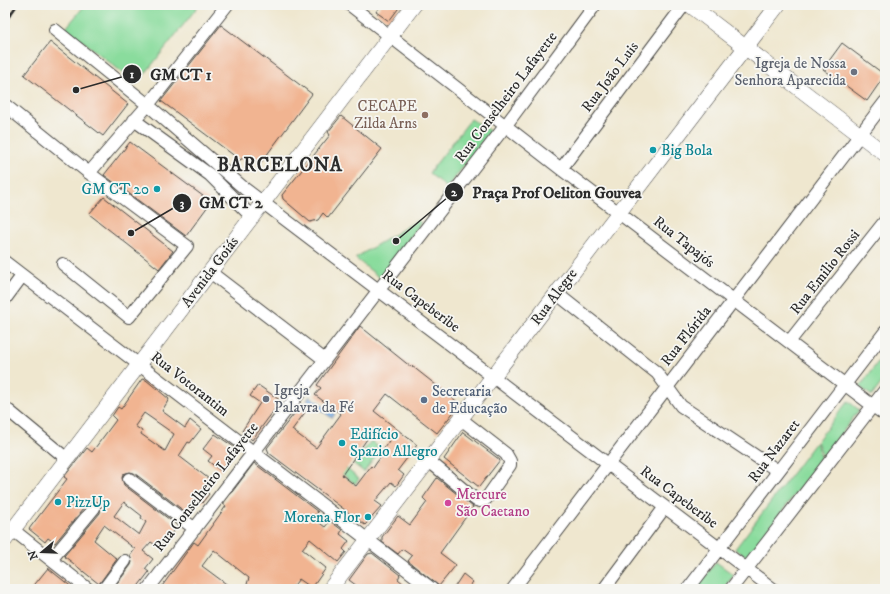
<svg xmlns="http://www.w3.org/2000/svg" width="890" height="594" font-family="'IM FELL DW Pica',serif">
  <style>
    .green { fill: #8adc9d; stroke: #5a8464 }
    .water { fill: #77ade5; stroke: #516c88 }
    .building { fill: #f1b491; fill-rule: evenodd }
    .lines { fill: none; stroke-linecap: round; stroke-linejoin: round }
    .minor-casing { stroke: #484744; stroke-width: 14 }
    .major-casing { stroke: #484744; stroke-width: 16 }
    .minor { stroke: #fff; stroke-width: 12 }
    .major { stroke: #fff; stroke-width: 15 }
    .rail { stroke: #2b2b2b; stroke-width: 2.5 }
    .worship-dot { fill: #6b7280; stroke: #f6f6f2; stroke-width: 1.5 }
    .education-dot { fill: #8d6e63; stroke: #f6f6f2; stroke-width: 1.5 }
    .culture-dot { fill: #0f9aa8; stroke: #f6f6f2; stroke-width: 1.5 }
    .service-dot { fill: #5c6f8a; stroke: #f6f6f2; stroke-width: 1.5 }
    .hotel-dot { fill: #d1479c; stroke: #f6f6f2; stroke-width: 1.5 }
    .labels { text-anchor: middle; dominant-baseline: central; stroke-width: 3.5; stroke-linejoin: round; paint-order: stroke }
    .worship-label { font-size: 15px; fill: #5b616d; stroke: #f6f6f2; text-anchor: end }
    .street-label { font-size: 15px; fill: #2b2b2b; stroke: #f6f6f2 }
    .education-label { font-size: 15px; fill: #785e54; stroke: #f6f6f2; text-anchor: end }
    .culture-label { font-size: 15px; fill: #0d838f; stroke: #f6f6f2; text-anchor: start }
    .service-label { font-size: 15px; fill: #4e5e75; stroke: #f6f6f2; text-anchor: start }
    .hotel-label { font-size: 15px; fill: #b23c85; stroke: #f6f6f2; text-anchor: start }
    .district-label { font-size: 19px; font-weight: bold; letter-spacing: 1px; fill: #2b2b2b; stroke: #f6f6f2 }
    .leader { fill: none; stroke: #2b2b2b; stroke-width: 1.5 }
    .callout-dot { fill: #2b2b2b; stroke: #f6f6f2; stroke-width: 1.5 }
    .mark-label { font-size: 12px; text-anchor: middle; font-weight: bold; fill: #fff }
    .callout-label { font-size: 16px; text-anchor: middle; font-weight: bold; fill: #2b2b2b; stroke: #f6f6f2; stroke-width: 3.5; stroke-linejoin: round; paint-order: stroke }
  </style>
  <rect width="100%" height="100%" fill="#f6f6f2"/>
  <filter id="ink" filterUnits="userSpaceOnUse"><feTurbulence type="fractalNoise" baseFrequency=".025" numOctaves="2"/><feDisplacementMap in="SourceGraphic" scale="8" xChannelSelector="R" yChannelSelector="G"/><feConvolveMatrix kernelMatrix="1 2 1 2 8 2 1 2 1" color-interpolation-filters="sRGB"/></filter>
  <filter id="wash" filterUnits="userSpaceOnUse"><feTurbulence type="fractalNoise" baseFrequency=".012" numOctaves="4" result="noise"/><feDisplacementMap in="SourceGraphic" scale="16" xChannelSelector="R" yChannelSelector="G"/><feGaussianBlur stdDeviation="0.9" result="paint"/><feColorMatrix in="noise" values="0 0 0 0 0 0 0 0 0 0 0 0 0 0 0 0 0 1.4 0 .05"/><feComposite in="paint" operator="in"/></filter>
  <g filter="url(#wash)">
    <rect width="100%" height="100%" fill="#efe7cf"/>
    <path class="green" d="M85,5H199L137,84L66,28Z
      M471,119L490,131L447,188L429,173Z
      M418,220L421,223L380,278L355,258Z
      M885,352V378L872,396L860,387Z
      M848,401L859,410L823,458L817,441Z
      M371,441L381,449L364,472L354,464Z
      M816,442L821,460L747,557L735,549Z
      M342,465L359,479L355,484L337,470Z
      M716,562L734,575L723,589H696Z"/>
    <path class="water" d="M310,396L335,414L332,418L307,400Z"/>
    <g id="blocks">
      <path class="building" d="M381,5H401L389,21L376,12Z
        M221,25L312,94L260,164L248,155L240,160L161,101Z
        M50,42L128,104L103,136L24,75Z
        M842,43L885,75L867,101L823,69Z
        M341,116L382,149L328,218L323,213L318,220L310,222L283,199L282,195L330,135L328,132Z
        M130,142L211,202L186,236L104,175Z
        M104,197L173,251L159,269L89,214Z
        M360,326L411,367L412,366L460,404L437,433L387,394L374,411L417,445L398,470L404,475L396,486L391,482L375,501L382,506L365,525L269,453L267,448L302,404L306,411L292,430L316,448L341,414L315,395L321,388L317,385ZM374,429L389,441L379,455L381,457L377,462L373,468L371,466L356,486L342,475Z
        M142,379L146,380L169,399L162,411L185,428L190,420L201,429L190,443L188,442L179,456L213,482L206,491L209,494L202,503L198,500L188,514L134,473L130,472L123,474L122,478L124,485L178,526L160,548L151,542L143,551L153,559L145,569L149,572L136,589H113L131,565L132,562L130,556L135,549L104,525L94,540L117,559L99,584L64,556L100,513L101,506L98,502L92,501L88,503L55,543L48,538L45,542L29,529L67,479L64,477L87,448L92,452L116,420L112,416L118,407L121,409ZM144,413L174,434L165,451L141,434L142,431L135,426ZM124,502L142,516L141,518L146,522L139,535L114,516Z
        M258,385L281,401L252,440L242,431L260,403L250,396Z
        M463,432L500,460L479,487L444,459Z
        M215,434L237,449L221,471L208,461L212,456L203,449Z
        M254,463L318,512L313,518L325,527L330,521L342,530L340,534L349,541L343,549L346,552L338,562L310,539L302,549L326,568L312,588L299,579L291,589H253L247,584L249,578L214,550L202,566L233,589H202L196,584L193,589H160L194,542L198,545L226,506L223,504Z
        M437,478L473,507L440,553L456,565L439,586L408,561L412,556L402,549L398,554L382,542V537L398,516L410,525L427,502L423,498Z
        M372,553L400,575L398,579L410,589H361L349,580L368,554Z
        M48,568L54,573L74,589H31Z
        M463,574L473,582L467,589H453Z"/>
    </g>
  </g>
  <g filter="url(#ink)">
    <use href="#blocks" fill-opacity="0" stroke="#484744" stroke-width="1"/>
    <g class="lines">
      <g class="minor-casing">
        <path id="minor" d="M350,5L561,169L885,415
          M55,30L148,105L245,189L773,589
          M5,105L89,173L148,105L227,5
          M134,120L210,175L252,217
          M561,169L684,5
          M5,262L432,589
          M63,264L129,317L187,246L89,173
          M210,272L325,360
          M556,293L657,373L681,406L778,471
          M5,299L22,276
          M789,342L885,221
          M9,411L67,459
          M429,461L476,500L480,501L486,499L510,465V461L506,454L461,419
          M129,479L195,529
          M13,530L88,589
          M51,560L94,508
          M104,589L125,561
          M148,589L506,125L595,5
          M513,589L885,102
          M604,589L665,507
          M688,589L885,332
          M731,589L885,390"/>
      </g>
      <g class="major-casing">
        <path id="major" d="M690,5L885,154
          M5,540L414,5
          M330,589L778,5"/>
      </g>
      <use href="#minor" class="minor"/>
      <use href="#major" class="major"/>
      <path class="rail" d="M5,22L17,5"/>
    </g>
  </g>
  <g class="worship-dot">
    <circle cx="854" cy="72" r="4"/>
    <circle cx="266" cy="399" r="4"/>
  </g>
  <circle class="education-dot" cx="425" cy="115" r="4"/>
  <g class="culture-dot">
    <circle cx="653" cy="150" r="4"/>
    <circle cx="157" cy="189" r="4"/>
    <circle cx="342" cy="443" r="4"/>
    <circle cx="58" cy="502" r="4"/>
    <circle cx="368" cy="517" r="4"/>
  </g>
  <circle class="service-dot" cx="424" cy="400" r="4"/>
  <circle class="hotel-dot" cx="448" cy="503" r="4"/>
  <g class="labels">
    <g class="worship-label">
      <text x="846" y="63">Igreja de Nossa<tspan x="846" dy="17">Senhora Aparecida</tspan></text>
      <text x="274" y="390" text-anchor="start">Igreja<tspan x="274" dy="17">Palavra da Fé</tspan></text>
    </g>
    <g class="street-label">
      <text transform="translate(610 77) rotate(-53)">Rua João Luis</text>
      <text transform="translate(506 97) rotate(-53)">Rua Conselheiro Lafayette</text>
      <text transform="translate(684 242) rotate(38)">Rua Tapajós</text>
      <text transform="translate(210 272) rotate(-53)">Avenida Goiás</text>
      <text transform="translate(825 272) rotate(-52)">Rua Emilio Rossi</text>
      <text transform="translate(554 297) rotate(-53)">Rua Alegre</text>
      <text transform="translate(421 301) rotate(37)">Rua Capeberibe</text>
      <text transform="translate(686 336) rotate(-52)">Rua Flórida</text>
      <text transform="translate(190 384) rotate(38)">Rua Votorantim</text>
      <text transform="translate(774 451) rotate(-53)">Rua Nazaret</text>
      <text transform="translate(206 487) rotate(-52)">Rua Conselheiro Lafayette</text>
      <text transform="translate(679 497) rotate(37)">Rua Capeberibe</text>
    </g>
    <g class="education-label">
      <text x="417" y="106">CECAPE<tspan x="417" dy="17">Zilda Arns</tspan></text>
    </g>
    <g class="culture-label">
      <text x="661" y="150">Big Bola</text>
      <text x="149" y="189" text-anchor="end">GM CT 20</text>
      <text x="350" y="434">Edifício<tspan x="350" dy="17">Spazio Allegro</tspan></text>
      <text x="66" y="502">PizzUp</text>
      <text x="360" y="517" text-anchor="end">Morena Flor</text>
    </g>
    <g class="service-label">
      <text x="432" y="391">Secretaria<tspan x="432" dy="17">de Educação</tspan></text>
    </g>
    <g class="hotel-label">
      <text x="456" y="494">Mercure<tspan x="456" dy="17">São Caetano</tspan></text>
    </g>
    <g class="district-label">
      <text x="280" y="165">BARCELONA</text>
    </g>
  </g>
  <path class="leader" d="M76 90L132 74M396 241L454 192M131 233L182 203"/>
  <g class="callout-dot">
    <circle cx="76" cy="90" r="4"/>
    <circle cx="396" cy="241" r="4"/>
    <circle cx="131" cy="233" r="4"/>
    <circle cx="132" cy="74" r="10"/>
    <circle cx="454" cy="192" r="10"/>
    <circle cx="182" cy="203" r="10"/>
  </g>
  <g class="mark-label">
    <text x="132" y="78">1</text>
    <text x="454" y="196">2</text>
    <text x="182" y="207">3</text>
  </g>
  <g class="callout-label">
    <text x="181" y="80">GM CT 1</text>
    <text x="557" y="198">Praça Prof Oeliton Gouvea</text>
    <text x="231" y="208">GM CT 2</text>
  </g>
  <rect width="890" height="594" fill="none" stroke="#f6f6f2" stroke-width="20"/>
  <g transform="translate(42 552) rotate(251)" stroke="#f6f6f2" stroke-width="3" paint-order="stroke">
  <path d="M0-3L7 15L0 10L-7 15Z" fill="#2b2b2b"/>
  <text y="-6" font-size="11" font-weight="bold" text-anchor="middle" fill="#2b2b2b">N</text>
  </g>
</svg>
